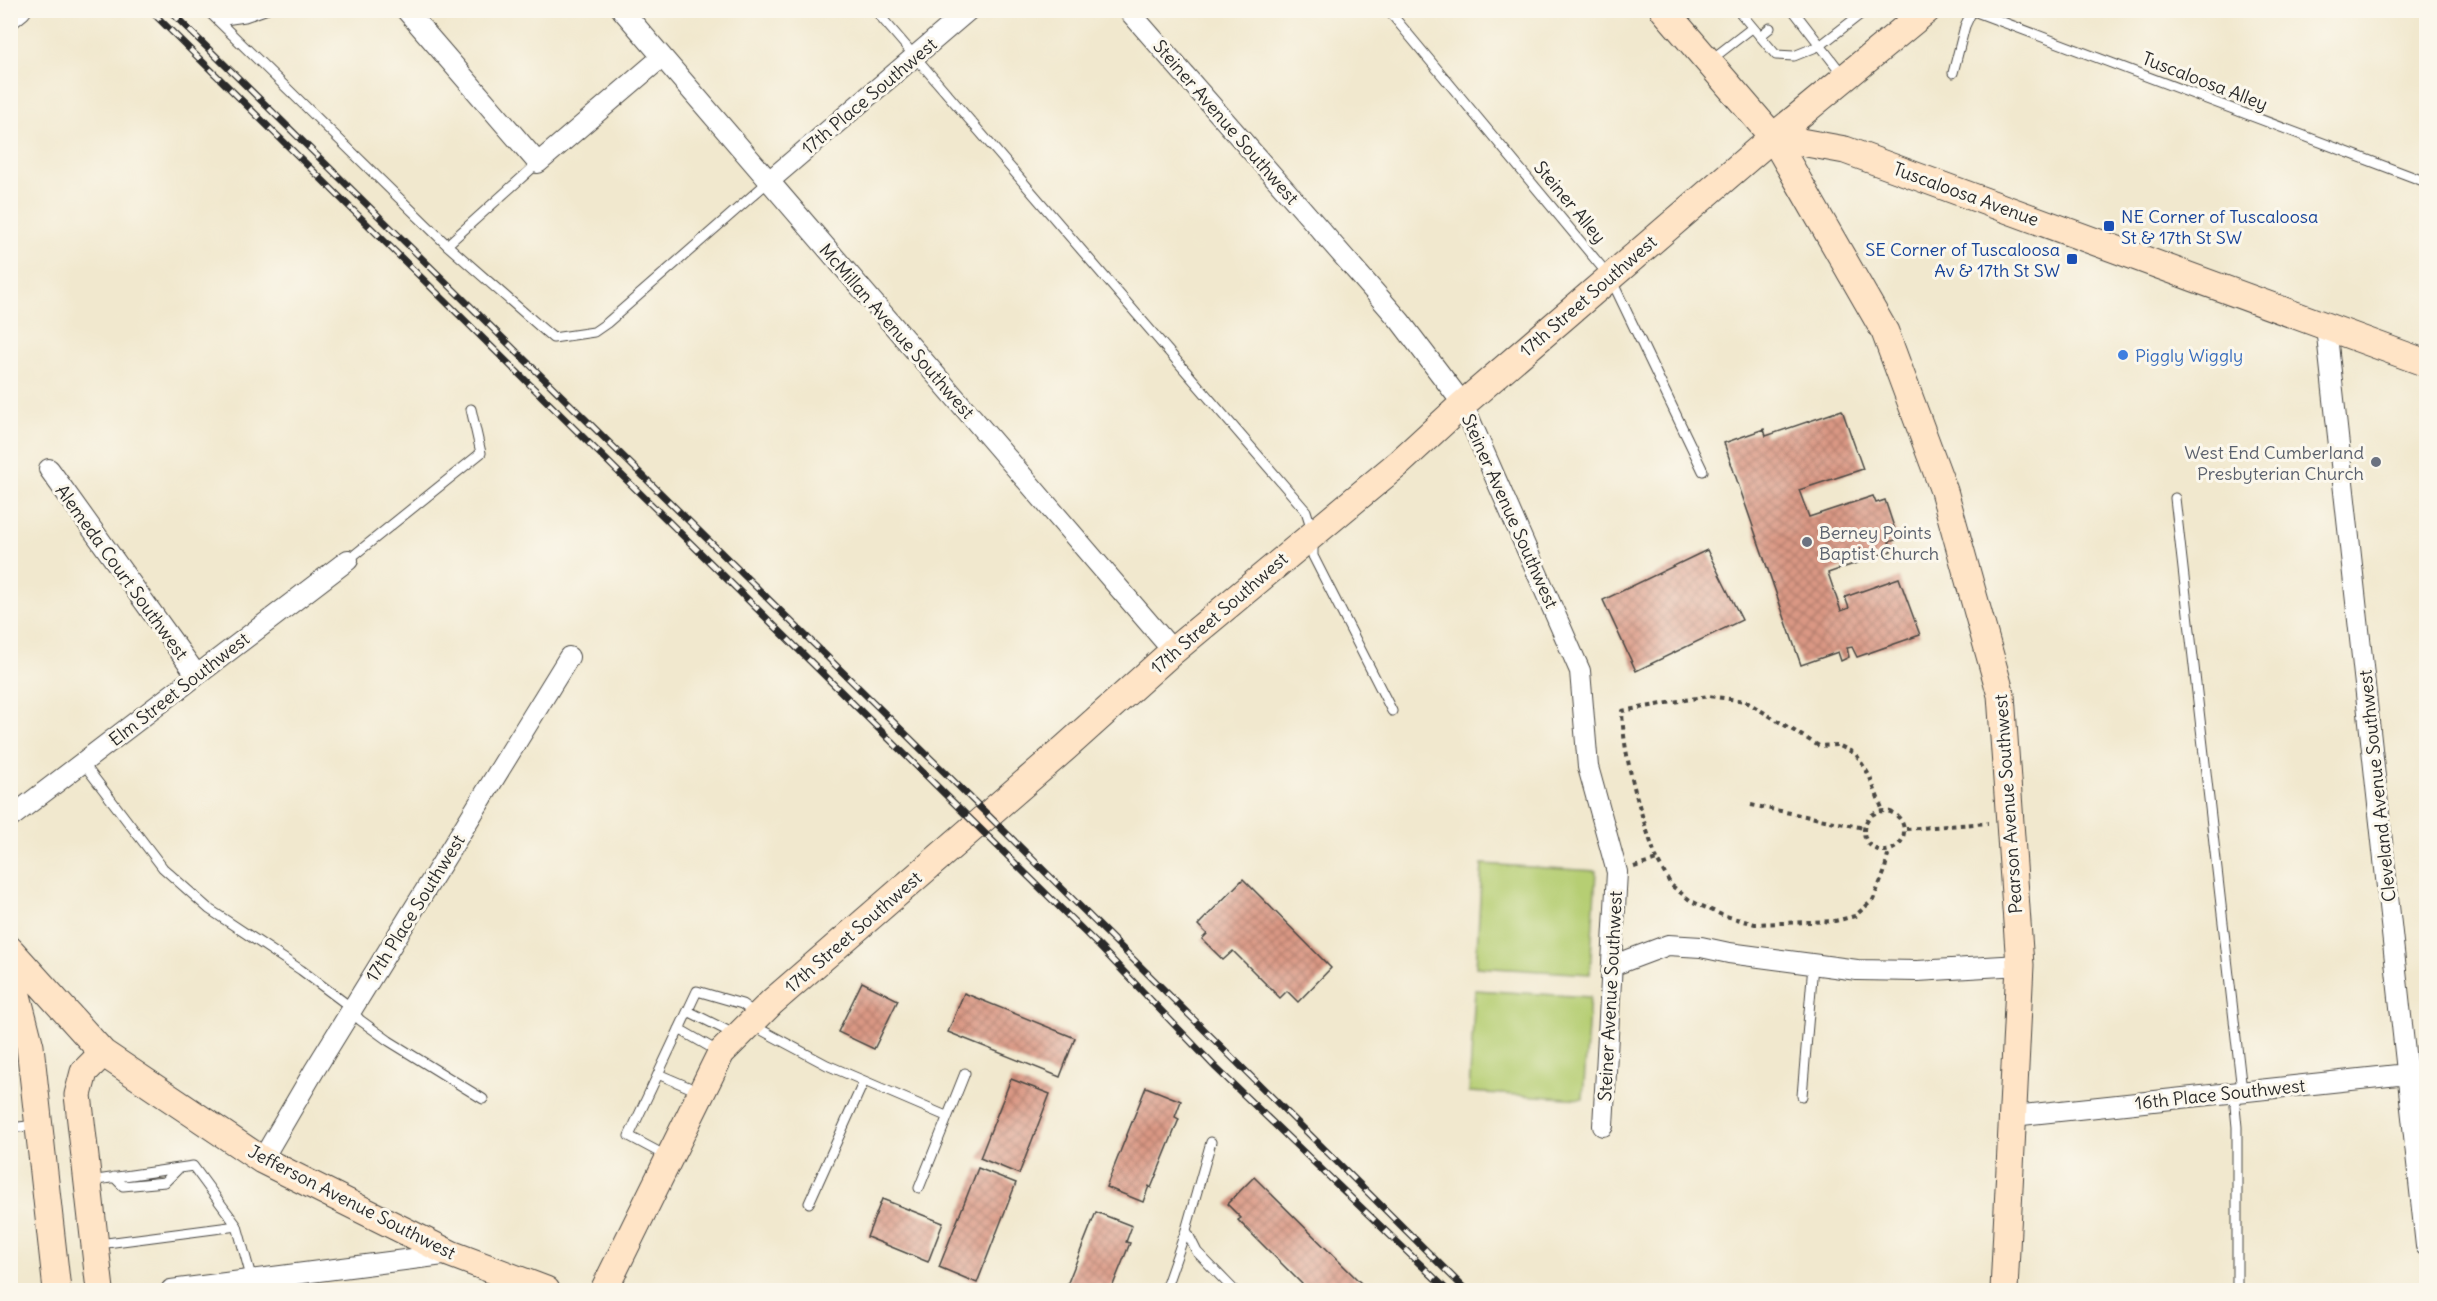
<svg xmlns="http://www.w3.org/2000/svg" width="2437" height="1301" font-family="Delius,sans-serif">
  <style>
    .park { fill: #b6ce73; stroke: #707c4f; stroke-width: 1.5 }
    .building { fill: url(#building-cross-hatch) }
    .lines { fill: none; stroke-linecap: round; stroke-linejoin: round }
    .lane-casing { stroke: #494743; stroke-width: 11 }
    .street-casing { stroke: #494743; stroke-width: 22 }
    .secondary-casing { stroke: #494743; stroke-width: 29 }
    .path { stroke: #494743; stroke-width: 4; stroke-dasharray: 4.5 4.5; stroke-linecap: butt }
    .lane { stroke: #fff; stroke-width: 9 }
    .street { stroke: #fff; stroke-width: 20 }
    .secondary { stroke: #ffe4c6; stroke-width: 27 }
    .rail-casing { stroke: #2b2b2b; stroke-width: 7 }
    .rail { stroke: #fbf7ec; stroke-width: 4.5; stroke-dasharray: 14; stroke-linecap: butt }
    .transit-dot { fill: #1a4fb4; stroke: #fbf7ec; stroke-width: 2 }
    .shop-dot { fill: #3f7fe0; stroke: #fbf7ec; stroke-width: 2 }
    .worship-dot { fill: #6b7280; stroke: #fbf7ec; stroke-width: 2 }
    .labels { text-anchor: middle; dominant-baseline: central; stroke-width: 6; stroke-linejoin: round; paint-order: stroke }
    .street-label { font-size: 18px; fill: #2b2b2b; stroke: #fbf7ec }
    .transit-label { font-size: 18px; fill: #164399; stroke: #fbf7ec; text-anchor: start }
    .shop-label { font-size: 18px; fill: #366cbe; stroke: #fbf7ec; text-anchor: start }
    .worship-label { font-size: 18px; fill: #5b616d; stroke: #fbf7ec; text-anchor: end }
  </style>
  <defs>
    <pattern id="building-cross-hatch" width="8" height="8" patternUnits="userSpaceOnUse" patternTransform="scale(1.5)"><rect width="8" height="8" fill="#da9884"/><path d="M0 0l8 8M0 8l8-8" fill="none" stroke="#b17c6c"/></pattern>
  </defs>
  <rect width="100%" height="100%" fill="#fbf7ec"/>
  <filter id="ink" filterUnits="userSpaceOnUse"><feTurbulence type="fractalNoise" baseFrequency=".0167" numOctaves="2"/><feDisplacementMap in="SourceGraphic" scale="12" xChannelSelector="R" yChannelSelector="G"/><feConvolveMatrix kernelMatrix="1 2 1 2 8 2 1 2 1" color-interpolation-filters="sRGB"/></filter>
  <filter id="wash" filterUnits="userSpaceOnUse"><feTurbulence type="fractalNoise" baseFrequency=".008" numOctaves="4" result="noise"/><feDisplacementMap in="SourceGraphic" scale="24" xChannelSelector="R" yChannelSelector="G"/><feGaussianBlur stdDeviation="1.35" result="paint"/><feColorMatrix in="noise" values="0 0 0 0 0 0 0 0 0 0 0 0 0 0 0 0 0 1.4 0 .05"/><feComposite in="paint" operator="in"/></filter>
  <g filter="url(#wash)">
    <rect width="100%" height="100%" fill="#f1e8ce"/>
    <path class="park" d="M1482,864L1596,871L1590,974L1476,967Z
      M1475,990L1590,997L1583,1099L1469,1092Z"/>
    <g id="blocks">
      <path class="building" d="M1842,410L1863,469L1799,490L1809,517L1873,496L1876,503L1885,500L1898,539L1889,542L1891,551L1828,573L1841,611L1849,608L1845,597L1899,578L1920,635L1857,657L1852,647L1847,648L1849,657L1841,661L1838,652L1801,665L1724,443L1764,429L1766,436Z
        M1707,550L1742,620L1636,671L1603,600Z
        M1243,879L1331,968L1298,1002L1287,991L1280,998L1233,951L1223,960L1202,939L1207,934L1198,925Z
        M862,982L898,1000L874,1049L838,1032Z
        M964,993L1075,1038L1060,1077L948,1032Z
        M1011,1079L1050,1094L1019,1174L980,1158Z
        M1146,1087L1181,1101L1175,1117L1179,1119L1151,1188L1149,1186L1143,1202L1106,1187Z
        M978,1168L1016,1183L977,1283L939,1267Z
        M1254,1177L1368,1290H1308L1238,1220L1241,1218L1227,1204Z
        M882,1199L943,1223L928,1262L867,1237Z
        M1096,1212L1132,1226L1126,1242L1130,1243L1111,1290H1065Z"/>
    </g>
  </g>
  <g filter="url(#ink)">
    <use href="#blocks" fill-opacity="0" stroke="#494743" stroke-width="1.5"/>
    <g class="lines">
      <g class="lane-casing">
        <path id="lane" d="M207,10L447,245L553,338L594,332L607,323L768,182
          M875,10L1306,511L1313,533V556L1392,711
          M1388,10L1610,277L1703,471
          M1738,10L1776,55L1794,56L1821,45L1866,10
          M1793,10L1843,75
          M1971,10L2426,182
          M218,21L245,17L265,10
          M1760,36L1770,28
          M1712,59L1752,28
          M1953,73L1965,26L1972,11
          M447,245L538,163
          M2175,498L2241,1082L2235,1106L2237,1127V1290
          M348,560L481,453L471,409
          M83,763L163,868L209,909L301,970L345,1003L360,1020L389,1041L483,1099
          M688,1011L736,1035
          M752,1025L827,1065L946,1116
          M679,1029L719,1052
          M658,1074L700,1092
          M1802,1096L1813,965
          M10,1128L36,1125
          M1211,1142L1186,1230L1197,1252L1234,1290
          M668,1157L629,1136L697,991L742,1004L756,1014
          M114,1177L123,1186L165,1182L179,1168
          M90,1181L193,1166L237,1226
          M919,1188L965,1073
          M809,1203L864,1081
          M99,1244L237,1226L252,1280
          M1165,1290L1186,1230"/>
      </g>
      <g class="street-casing">
        <path id="street" d="M406,10L538,163L662,57
          M622,10L1173,651
          M1128,10L1400,321L1463,404L1580,671L1588,767L1617,872L1603,1126
          M10,19L21,10
          M768,182L969,10
          M2326,326L2426,1246
          M49,469L196,674
          M10,818L348,560
          M1612,966L1668,945L1701,947L1729,953L1857,970L1917,971L2020,965
          M2013,1116L2426,1072
          M262,1160L314,1071L569,657
          M171,1290L451,1254"/>
      </g>
      <g class="secondary-casing">
        <path id="secondary" d="M1664,10L1773,137L1885,332L1944,491L2001,695L2020,965L2004,1290
          M1773,137L1845,150L2426,363
          M10,950L103,1053L262,1160L451,1254L546,1290
          M10,968L30,1046L57,1290
          M100,1290L78,1095L84,1072L103,1053
          M604,1290L721,1053L772,1002L1065,748L1173,651L1399,463L1463,404L1773,137L1927,10"/>
      </g>
      <path class="path" d="M1751,805L1864,828
        M1864 831a20 20 0 1 1 40 0a20 20 0 1 1-40 0Z
        M1906,829L1988,823
        M1657,860C1640,812 1624,762 1622,711L1708,696L1745,701L1819,746L1838,745L1856,754L1869,775L1883,811
        M1634,867L1657,860L1671,885L1691,901L1722,915L1755,924L1835,921L1855,916L1873,900L1884,873L1889,851"/>
      <use href="#lane" class="lane"/>
      <use href="#street" class="street"/>
      <use href="#secondary" class="secondary"/>
      <g class="rail-casing">
        <path id="rail" d="M150,10L1099,946L1216,1068L1447,1290
          M169,10L988,815L1466,1290"/>
      </g>
      <use href="#rail" class="rail"/>
    </g>
  </g>
  <g class="transit-dot">
    <rect x="2103" y="220" width="12" height="12" rx="3"/>
    <rect x="2066" y="253" width="12" height="12" rx="3"/>
  </g>
  <circle class="shop-dot" cx="2123" cy="355" r="6"/>
  <g class="worship-dot">
    <circle cx="2376" cy="462" r="6"/>
    <circle cx="1807" cy="542" r="6"/>
  </g>
  <g class="labels">
    <g class="street-label">
      <text transform="translate(2205 81) rotate(21)">Tuscaloosa Alley</text>
      <text transform="translate(869 96) rotate(-40)">17th Place Southwest</text>
      <text transform="translate(1226 122) rotate(49)">Steiner Avenue Southwest</text>
      <text transform="translate(1966 194) rotate(20)">Tuscaloosa Avenue</text>
      <text transform="translate(1570 202) rotate(50)">Steiner Alley</text>
      <text transform="translate(1588 296) rotate(-41)">17th Street Southwest</text>
      <text transform="translate(897 331) rotate(49)">McMillan Avenue Southwest</text>
      <text transform="translate(1510 511) rotate(66)">Steiner Avenue Southwest</text>
      <text transform="translate(122 572) rotate(54)">Alemeda Court Southwest</text>
      <text transform="translate(1219 613) rotate(-41)">17th Street Southwest</text>
      <text transform="translate(179 689) rotate(-38)">Elm Street Southwest</text>
      <text transform="translate(2377 786) rotate(-96)">Cleveland Avenue Southwest</text>
      <text transform="translate(2008 804) rotate(-94)">Pearson Avenue Southwest</text>
      <text transform="translate(415 908) rotate(-58)">17th Place Southwest</text>
      <text transform="translate(853 932) rotate(-41)">17th Street Southwest</text>
      <text transform="translate(1610 996) rotate(-87)">Steiner Avenue Southwest</text>
      <text transform="translate(2220 1094) rotate(-6)">16th Place Southwest</text>
      <text transform="translate(352 1202) rotate(27)">Jefferson Avenue Southwest</text>
    </g>
    <g class="transit-label">
      <text x="2121" y="216">NE Corner of Tuscaloosa<tspan x="2121" dy="21">St &amp; 17th St SW</tspan></text>
      <text x="2060" y="249" text-anchor="end">SE Corner of Tuscaloosa<tspan x="2060" dy="21">Av &amp; 17th St SW</tspan></text>
    </g>
    <g class="shop-label">
      <text x="2135" y="355">Piggly Wiggly</text>
    </g>
    <g class="worship-label">
      <text x="2364" y="452">West End Cumberland<tspan x="2364" dy="21">Presbyterian Church</tspan></text>
      <text x="1819" y="532" text-anchor="start">Berney Points<tspan x="1819" dy="21">Baptist Church</tspan></text>
    </g>
  </g>
  <rect width="2437" height="1301" fill="none" stroke="#fbf7ec" stroke-width="36"/>
</svg>
